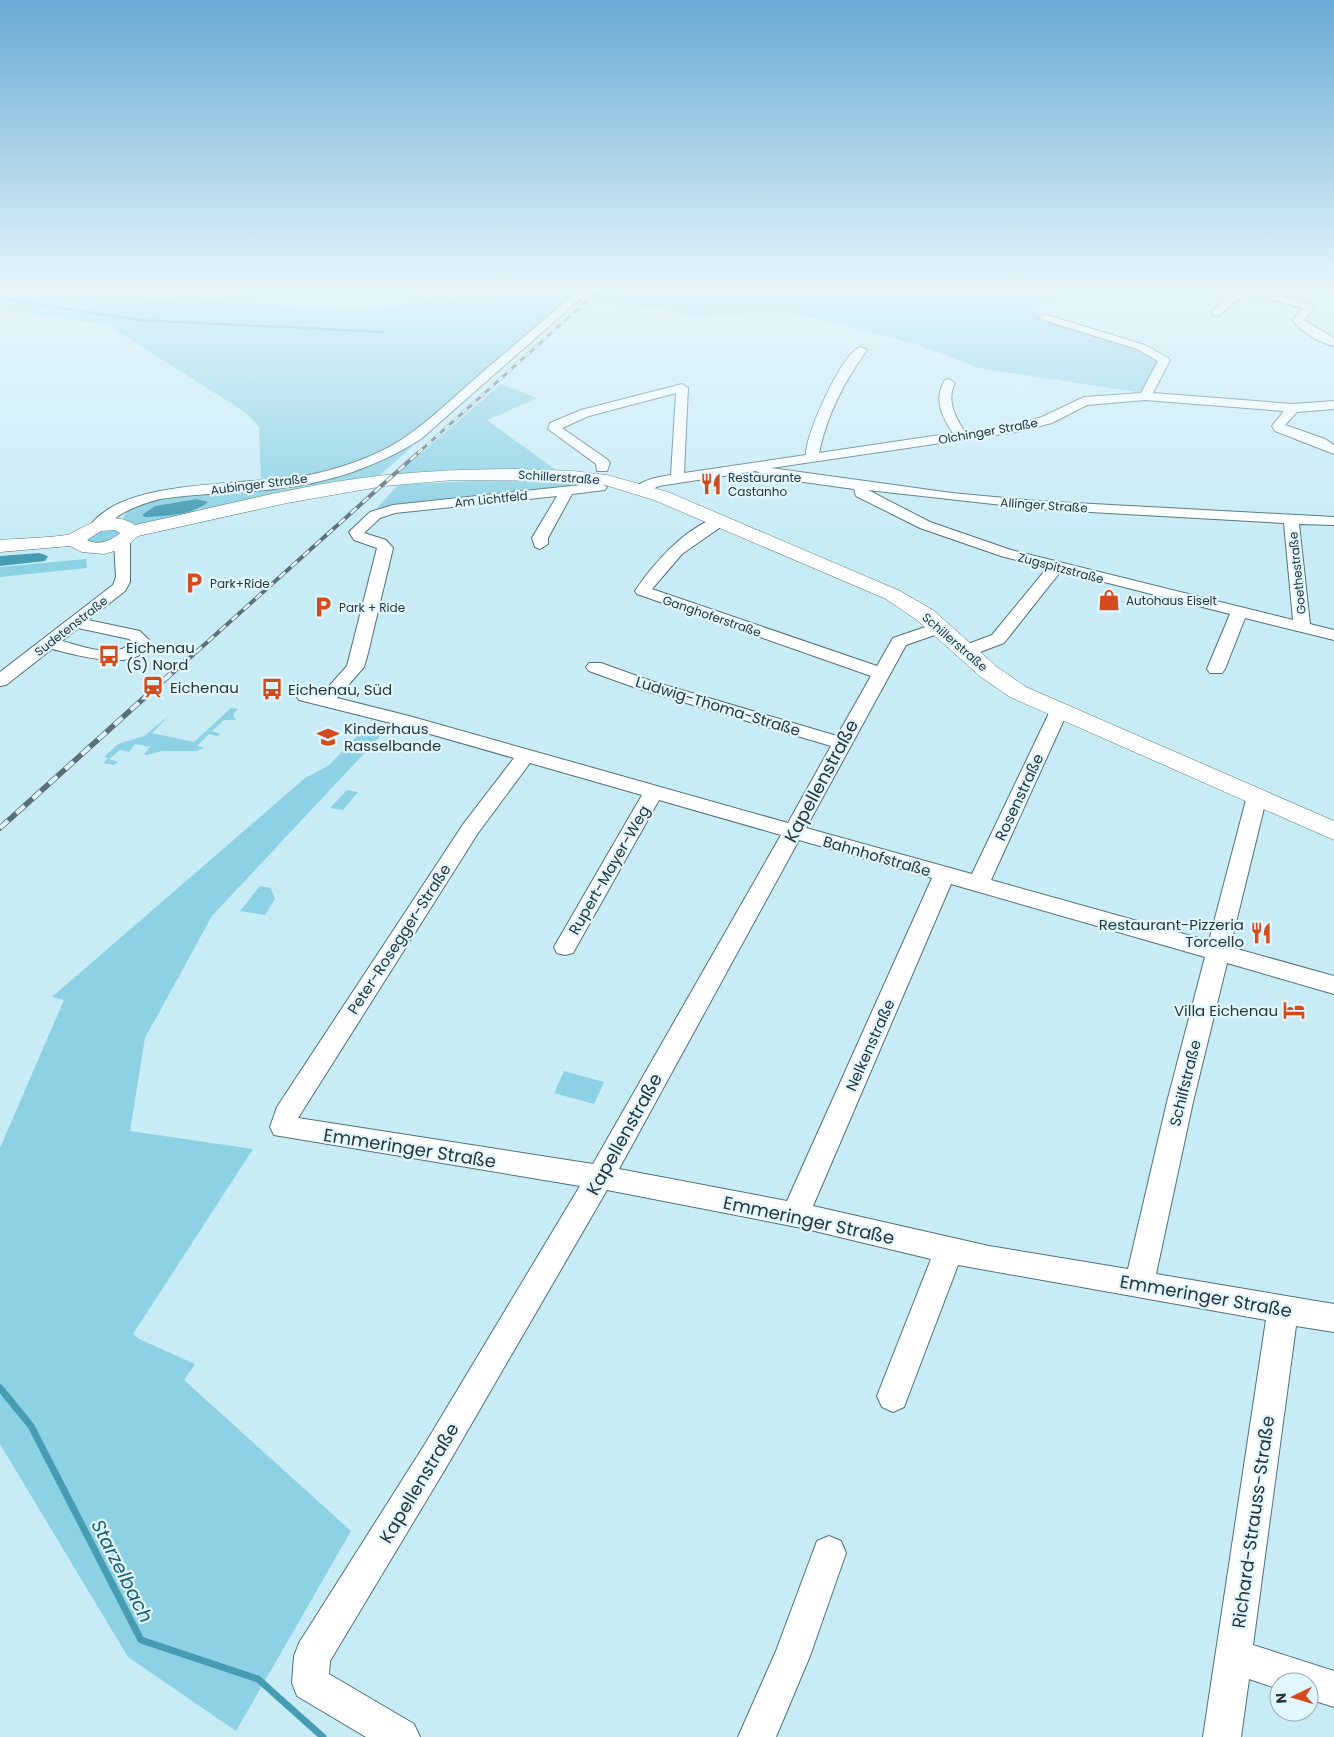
<svg xmlns="http://www.w3.org/2000/svg" width="1334" height="1737" font-family="Poppins,sans-serif">
  <style>
    .green { fill: #8dd1e4; fill-rule: evenodd }
    .water { fill: #469cb2 }
    .lines { fill: none; stroke-linecap: round; stroke-linejoin: round }
    .stream-far1 { stroke: #469cb2; stroke-width: 2.5 }
    .stream { stroke: #469cb2; stroke-width: 7 }
    .minor-casing { stroke: #50717a; stroke-width: 2 }
    .major-casing { stroke: #50717a; stroke-width: 1 }
    .minor { fill: #fff; fill-rule: evenodd }
    .major { fill: #fff; fill-rule: evenodd }
    .rail-far2-casing { stroke: #5b7076; stroke-width: 3 }
    .rail-far1-casing { stroke: #5b7076; stroke-width: 4 }
    .rail-casing { stroke: #5b7076; stroke-width: 5.5 }
    .rail-far2 { stroke: #e1f6fd; stroke-width: 2; stroke-dasharray: 6; stroke-linecap: butt }
    .rail-far1 { stroke: #e1f6fd; stroke-width: 2.5; stroke-dasharray: 8; stroke-linecap: butt }
    .rail { stroke: #e1f6fd; stroke-width: 4; stroke-dasharray: 11; stroke-linecap: butt }
    .labels { text-anchor: middle; dominant-baseline: central; stroke-width: 4.5; stroke-linejoin: round; paint-order: stroke }
    .far-street-label { font-size: 12px; fill: #29373b; stroke: #e1f6fd }
    .far-poi-label { font-size: 12px; fill: #29373b; stroke: #e1f6fd; text-anchor: start }
    .poi-label { font-size: 15px; fill: #29373b; stroke: #e1f6fd; text-anchor: start }
    .street-label { font-size: 15px; fill: #29373b; stroke: #e1f6fd }
    .near-street-label { font-size: 18px; fill: #29373b; stroke: #e1f6fd }
    .near-water-label { font-size: 19px; font-style: italic; fill: #1c6071; stroke: #e1f6fd }
  </style>
  <rect width="100%" height="100%" fill="#c8ecf6"/>
  <path class="green" d="M0,290L360,309L526,290H580L418,430C372,463 317,476 261,481L259,427L245,412L107,325L0,309Z
    M607,290H1073L1029,310L1145,345L1171,360L1150,394L978,368L916,344L785,311L690,317L668,309L619,305L621,300L600,298Z
    M501,384L537,398L487,420L556,470L518,469L396,475Z
    M413,446L378,477L138,525L123,519C130,486 266,493 294,488L293,485ZM196,499L201,509L145,517L143,515L155,506Z
    M512,479L587,485L585,488L376,509L398,485Z
    M104,527L123,531L110,543H87L85,535Z
    M86,559L87,568L0,577V567Z
    M231,708L238,709L233,714L236,720H224L212,731L220,734L218,736L209,734L197,746L205,748L196,751H162L147,755L144,754L150,747L135,744L129,752L120,750L109,759L118,762L114,765L103,763L108,758L104,757L118,744L144,736L170,715L152,733L194,742Z
    M368,725L386,730L212,916L145,1038L130,1131L253,1149L133,1334L139,1339L195,1364L184,1380L351,1531L236,1731L128,1657L0,1444V1148L64,1000L52,997L305,778L328,766Z
    M347,790L358,792L343,810L330,808Z
    M260,886L271,888L275,899L265,915L240,911Z
    M564,1071L604,1082L594,1104L554,1093Z"/>
  <path class="water" d="M196,499L208,502C194,515 165,516 145,517L142,515L155,506Z
    M39,553L48,556L45,561L0,566V556Z"/>
  <g class="lines">
    <path class="stream-far1" d="M0,298L137,320L382,332"/>
    <path class="stream" d="M0,1388L31,1426L141,1640L258,1679L323,1737"/>
    <g class="minor-casing">
      <path id="minor" d="M579,290H590L421,439C377,467 326,484 274,489C236,493 198,493 160,499C146,503 132,507 120,515C112,520 106,528 97,530L90,526C124,476 257,487 314,474C348,466 383,454 411,433C435,416 456,395 478,376C511,348 545,319 579,290Z
        M1235,290H1257L1311,304L1314,308L1304,320L1334,338V346C1320,343 1301,332 1293,320L1303,308L1244,293L1220,315H1212V311Z
        M1044,314L1145,345L1168,358L1170,360L1153,393L1293,404L1334,401V409L1297,412L1285,425L1325,439L1334,445V454L1275,431L1272,426L1284,411L1145,400L1087,405L1052,423L1016,432L771,468L952,493L1037,501L1334,517V525L1299,524L1310,624L1334,630V640L1245,618L1225,669L1222,673H1210L1207,669L1230,614L1061,571L1004,643L972,655H960L957,651L960,647L992,635L1047,568L1001,556L920,528L856,496L854,489L768,477L756,471L659,486L646,492H636L634,489C643,479 658,477 671,475L676,393L589,416L562,428L608,460L610,463L607,471H597L596,464L548,429L550,423L581,410L682,384L688,388L684,473L806,455C805,436 842,351 861,347L867,350C844,382 827,414 819,453L953,433C942,417 933,399 945,380L949,379L955,383C946,400 955,417 965,432L1016,424L1042,417L1084,397L1141,393L1158,361L1137,349L1040,319L1039,317ZM868,490L1037,509L1284,523L1293,620L1011,550L930,522Z
        M600,483L607,487L605,490L572,494L548,538V544L540,549L535,547L532,538L557,496L395,513L380,518L364,533L386,540L393,548L368,653L364,667L337,698L409,716L788,823L831,746L639,689L589,671L586,667L589,663H601L651,681L837,736L871,676L637,594L635,591C653,564 687,525 720,517L727,521L725,524L682,554L652,589L877,666L893,638L940,622L946,623L948,627L946,631L906,645L806,828L972,874L1050,711L1053,707H1065L1068,711L991,880L1209,941L1247,796L1250,792L1257,790L1264,792L1267,796L1230,947L1334,976V994L1227,963L1193,1102L1156,1274L1334,1304V1332L1296,1326L1253,1645L1334,1671V1707L1309,1699V1682H1279V1689L1249,1679L1241,1737H1203L1266,1320L958,1265L904,1407L893,1412L882,1407L877,1396L931,1259L802,1228L607,1190L447,1466L330,1661L329,1674L414,1724L420,1737H366L297,1696L292,1683L294,1656L299,1643L425,1444L580,1186L274,1135L270,1127L277,1107L464,823L514,758L395,724L299,700L296,696L299,692L305,691L321,695L347,666L377,548L354,540L349,532L370,512L393,505ZM530,763L642,795L554,947L557,953L565,955L573,953L659,800L781,835L593,1164L298,1118L478,833ZM799,840L932,878L787,1201L619,1169ZM951,884L1205,957L1167,1102L1128,1269L989,1246L813,1206Z
        M122,537L130,542V582L125,591L88,620L140,631L149,640C144,676 73,654 52,649L6,685L0,686V672L113,585L116,577L114,542ZM78,628L129,639L133,642C115,660 82,646 62,641Z
        M829,1536L841,1541L846,1553L810,1656L776,1737H738L776,1651L817,1541Z"/>
    </g>
    <g class="major-casing">
      <path id="major" d="M515,469L573,471L607,475L668,492L900,591L933,610L997,667L1026,687L1334,821V840L1010,697L981,677L917,620L886,599L654,500L605,485L573,481L453,480L384,486L287,503L138,536L125,548L104,554L82,552L70,546L0,552V540C10,539 65,537 70,534C90,523 113,510 135,525C218,507 301,484 386,475C429,471 472,469 515,469ZM115,530L120,533C111,541 98,546 87,540L101,531Z"/>
    </g>
    <use href="#minor" class="minor"/>
    <use href="#major" class="major"/>
    <g class="rail-far2-casing">
      <path id="rail-far2" d="M418,453L599,290"/>
    </g>
    <g class="rail-far1-casing">
      <path id="rail-far1" d="M184,663L419,452"/>
    </g>
    <g class="rail-casing">
      <path id="rail" d="M0,828L185,661"/>
    </g>
    <use href="#rail-far2" class="rail-far2"/>
    <use href="#rail-far1" class="rail-far1"/>
    <use href="#rail" class="rail"/>
  </g>
  <linearGradient id="sky" x2="0" y2="1"><stop stop-color="#67aad2"/><stop offset="0.54" stop-color="#e6f6fb"/><stop offset="1" stop-color="#e6f6fb" stop-opacity="0"/></linearGradient>
  <rect width="1334" height="533" fill="url(#sky)"/>
  <defs>
    <g id="restaurant-bare" transform="scale(1.725)"><path d="M-5-6h1v4h1v-4h1v4h1v-4h1v5L-1.5 .5V6h-2V.5L-5-1ZM5-6V6H3V1.5H1.5Q1.5-4 5-6Z" fill="#d44c1d" stroke="#e1f6fd" stroke-width="2.5" paint-order="stroke"/></g>
    <g id="parking-bare" transform="scale(1.725)"><path d="M-3.5-5.5H1a3.5 3.5 0 0 1 0 7H-1V5.5H-3.5ZM-1-3.4V-.6H.8a1.4 1.4 0 0 0 0-2.8Z" fill="#d44c1d" stroke="#e1f6fd" stroke-width="2.5" paint-order="stroke"/></g>
    <g id="shop-bare" transform="scale(1.725)"><path d="M-5-2.5h2.3a2.7 3.5 0 0 1 5.4 0H5L5.5 6h-11ZM-1.5-2.5h3a1.5 2.3 0 0 0-3 0Z" fill="#d44c1d" stroke="#e1f6fd" stroke-width="2.5" paint-order="stroke"/></g>
    <g id="bus-bare" transform="scale(1.725)"><path d="M-5-6H5V4H4V6H2V4H-2V6H-4V4H-5ZM-3.5-4V0h7V-4ZM-3.5 1.2v1.5H-2V1.2ZM2 1.2v1.5H3.5V1.2Z" fill="#d44c1d" stroke="#e1f6fd" stroke-width="2.5" paint-order="stroke"/></g>
    <g id="station-bare" transform="scale(1.725)"><path d="M-3-6H3Q5-6 5-4V2Q5 4 3 4L4.5 6H3L1.5 4h-3L-3 6H-4.5L-3 4Q-5 4-5 2V-4Q-5-6-3-6ZM-3.5-4v3h7v-3ZM-3.5 1v1.5H-2V1ZM2 1v1.5H3.5V1Z" fill="#d44c1d" stroke="#e1f6fd" stroke-width="2.5" paint-order="stroke"/></g>
    <g id="school-bare" transform="scale(1.725)"><path d="M0-5L7-2L0 1L-7-2ZM-4 1L0 2.5L4 1V4Q0 6-4 4Z" fill="#d44c1d" stroke="#e1f6fd" stroke-width="2.5" paint-order="stroke"/></g>
    <g id="hotel-bare" transform="scale(1.725)"><path d="M-6-4.5h1.5V1H6V5H4.5V3h-9V5H-6ZM-4 0a1.8 1.8 0 1 1 3.6 0ZM.5 0V-2.5h3Q6-2.5 6 0Z" fill="#d44c1d" stroke="#e1f6fd" stroke-width="2.5" paint-order="stroke"/></g>
  </defs>
  <g fill-rule="evenodd">
    <use href="#restaurant-bare" x="711" y="484"/>
    <use href="#parking-bare" x="194" y="583"/>
    <use href="#shop-bare" x="1109" y="600"/>
    <use href="#parking-bare" x="323" y="607"/>
    <use href="#bus-bare" x="109" y="656"/>
    <use href="#station-bare" x="153" y="687"/>
    <use href="#bus-bare" x="272" y="689"/>
    <use href="#school-bare" x="328" y="737"/>
    <use href="#restaurant-bare" x="1261" y="933"/>
    <use href="#hotel-bare" x="1294" y="1010"/>
  </g>
  <g class="labels">
    <g class="far-street-label">
      <text transform="translate(988 431) rotate(-10)">Olchinger Straße</text>
      <text transform="translate(559 477) rotate(4)">Schillerstraße</text>
      <text transform="translate(259 484) rotate(-7)">Aubinger Straße</text>
      <text transform="translate(491 499) rotate(-6)">Am Lichtfeld</text>
      <text transform="translate(1044 505) rotate(4)">Allinger Straße</text>
      <text transform="translate(1061 568) rotate(15)">Zugspitzstraße</text>
      <text transform="translate(1297 573) rotate(-96)">Goethestraße</text>
      <text transform="translate(712 616) rotate(19)">Ganghoferstraße</text>
      <text transform="translate(71 626) rotate(-38)">Sudetenstraße</text>
      <text transform="translate(955 642) rotate(41)">Schillerstraße</text>
    </g>
    <g class="far-poi-label">
      <text x="728" y="477">Restaurante<tspan x="728" dy="14">Castanho</tspan></text>
      <text x="210" y="583">Park+Ride</text>
      <text x="1126" y="600">Autohaus Eiselt</text>
      <text x="339" y="607">Park + Ride</text>
    </g>
    <g class="poi-label">
      <text x="126" y="647">Eichenau<tspan x="126" dy="17">(S) Nord</tspan></text>
      <text x="170" y="687">Eichenau</text>
      <text x="288" y="689">Eichenau, Süd</text>
      <text x="344" y="728">Kinderhaus<tspan x="344" dy="17">Rasselbande</tspan></text>
      <text x="1244" y="924" text-anchor="end">Restaurant-Pizzeria<tspan x="1244" dy="17">Torcello</tspan></text>
      <text x="1278" y="1010" text-anchor="end">Villa Eichenau</text>
    </g>
    <g class="street-label">
      <text transform="translate(718 706) rotate(17)">Ludwig-Thoma-Straße</text>
      <text transform="translate(1019 797) rotate(-65)">Rosenstraße</text>
      <text transform="translate(877 856) rotate(16)">Bahnhofstraße</text>
      <text transform="translate(609 870) rotate(-60)">Rupert-Mayer-Weg</text>
      <text transform="translate(399 939) rotate(-57)">Peter-Rosegger-Straße</text>
      <text transform="translate(870 1045) rotate(-66)">Nelkenstraße</text>
      <text transform="translate(1185 1083) rotate(-76)">Schilfstraße</text>
    </g>
    <g class="near-street-label">
      <text transform="translate(821 781) rotate(-62)">Kapellenstraße</text>
      <text transform="translate(624 1134) rotate(-61)">Kapellenstraße</text>
      <text transform="translate(410 1148) rotate(9)">Emmeringer Straße</text>
      <text transform="translate(809 1220) rotate(12)">Emmeringer Straße</text>
      <text transform="translate(1206 1296) rotate(10)">Emmeringer Straße</text>
      <text transform="translate(419 1483) rotate(-59)">Kapellenstraße</text>
      <text transform="translate(1253 1522) rotate(-82)">Richard-Strauss-Straße</text>
    </g>
    <g class="near-water-label">
      <text transform="translate(122 1571) rotate(63)">Starzelbach</text>
    </g>
  </g>
  <g transform="translate(1294 1697) rotate(265)"><circle r="24" fill="#e1f6fd" stroke="#97aaaf"/>
  <path d="M0-4L9 19L0 12L-9 19Z" fill="#d44c1d"/>
  <text y="-8" font-size="14" font-weight="bold" text-anchor="middle" fill="#29373b">N</text>
  </g>
</svg>
